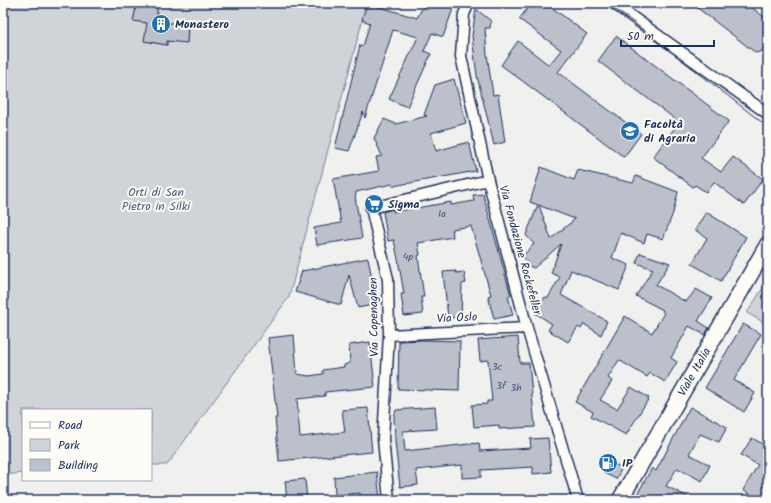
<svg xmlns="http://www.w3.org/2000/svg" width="771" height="503" font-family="Kalam,sans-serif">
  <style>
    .green { fill: #d0d3d8; stroke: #76819b }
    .building { fill: #bbc0ca; stroke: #1b2f5e; fill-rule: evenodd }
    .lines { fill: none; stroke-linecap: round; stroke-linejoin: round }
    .street-casing { stroke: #1b2f5e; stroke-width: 13 }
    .secondary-casing { stroke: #1b2f5e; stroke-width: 18 }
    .street { stroke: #fdfcf7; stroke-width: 10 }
    .secondary { stroke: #fdfcf7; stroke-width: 15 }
    .tram { stroke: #1b2f5e; stroke-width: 1 }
    .labels { text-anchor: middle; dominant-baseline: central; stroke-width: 4; stroke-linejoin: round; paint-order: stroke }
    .number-label { font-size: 10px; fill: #435379 }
    .poi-label { font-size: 12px; font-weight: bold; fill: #1b2f5e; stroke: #fdfcf7; text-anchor: start }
    .park-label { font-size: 12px; fill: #48587c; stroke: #fdfcf7 }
    .street-label { font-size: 12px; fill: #1b2f5e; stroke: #fdfcf7 }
  </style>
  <rect width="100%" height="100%" fill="#f0f0ee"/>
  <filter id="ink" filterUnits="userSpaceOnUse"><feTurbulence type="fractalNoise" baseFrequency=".025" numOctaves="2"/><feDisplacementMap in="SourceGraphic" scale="8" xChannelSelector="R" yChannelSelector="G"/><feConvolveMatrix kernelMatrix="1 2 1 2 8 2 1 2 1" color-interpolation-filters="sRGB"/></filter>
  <g filter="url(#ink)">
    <path class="green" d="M3,3H117L136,5L134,21L147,23L145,41L167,45V41L187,42L188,25L156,22L158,3H367L289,297L167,465H151V410H23V473L3,475Z
      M768,280V325L747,313Z"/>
    <path class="building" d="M137,3H158L156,22L188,24L187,43L167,41V45L144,41L147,23L133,21Z
      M367,3L417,18L425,3H455L443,37L432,33L424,51L431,54L407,107L389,99L418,37L393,30L365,118L363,112L349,151L335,148L360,45L363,46L370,23L362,20Z
      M532,3H546L587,34L558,72L641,134L624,157L501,65L518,41L549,65L561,50L519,19Z
      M691,3H746L768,20V45L764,50L756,53Z
      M476,9L491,21L490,28H485L487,54L493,95L498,94L505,142L494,145L477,76L472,36Z
      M616,36L729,121L701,158L721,172L733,157L763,179L744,205L714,182L706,192L695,185L693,187L653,157L679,122L598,61Z
      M454,79L466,123L431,133L436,151L469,142L476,171L393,186L392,184L356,192V195L355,196L362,238L317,245L314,228L341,223L333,179L379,171L376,157L382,156L374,138L384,119L396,124L427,116L424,115L435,85Z
      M541,167L574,180L578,170L633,183L636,176L678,192L673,213L663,239L647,234L644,243L621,233L612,258L629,265L619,290L571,270L561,295L607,321L601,335L584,324L581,329L578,327L568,342L548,330L552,324L535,313L545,297L548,298L560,277L551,273L561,244L534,268L529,266L523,256L534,244L526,235L538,205L530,202ZM539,205L543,207L575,219L551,239Z
      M483,194L511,296H508L513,315L494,319L488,296L491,295L471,226L452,229L453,237L418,243L420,255L418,256L424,297H421L423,314L404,316L401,294H404L398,259L394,240L388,241L383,212L393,209V212L451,202V205L474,201L473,195Z
      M706,212L746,237L721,281L692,264L707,238L695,230Z
      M640,253L670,263L656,285L686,302L696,289L712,298L698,321L709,328L705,335L689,326L671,358L677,362L665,382L650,373L647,377L619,360L608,378L612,381L600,400L617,409L631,387L649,398L626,435L591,416L593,412L575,402L625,316L652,333L664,313L662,311L663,310L636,296L653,269L636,263Z
      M368,258L377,304L358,308L349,275L341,305L295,292L302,271Z
      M456,271V273L464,272L466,283L462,284L461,316L448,318L443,272Z
      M743,324L761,334L734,380L755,393L744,412L705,388Z
      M294,335L297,374L309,376L323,374V370L344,367V365L350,363L349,345L370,342L375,387L325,392V396L297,399L300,437L345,432L342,410L368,408L372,452L279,461L275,418H277L268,338Z
      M518,337L520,363H529L535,427L499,429V425L474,427L472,405L487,404V401H492L488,360L480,361L478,340Z
      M423,340L460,341L459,391L398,389L399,341Z
      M435,407L437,429L403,431L405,451L479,443L480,451L531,448L530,439L548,438L551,472L533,474V467L481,470V477L462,478V465L416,470L418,485L400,487L395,441L394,416L396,410Z
      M690,407L727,427L719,442L700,434L689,454L710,465L702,481L677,468L666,486L694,500H634L652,468L656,471Z
      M752,438L768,447V494L764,500H760L743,490L758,465L741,455Z
      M610,462L622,468L616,479L604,473Z
      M377,472L380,500H360V493L335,495L334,477Z
      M305,479L307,500H287L285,481Z"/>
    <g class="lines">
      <g class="street-casing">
        <path id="street" d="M469,3L464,14L461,56L488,180L527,328L578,500
          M613,3L768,114
          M389,335L527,328
          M389,500L383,439L389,335L388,279L371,208L488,180"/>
      </g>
      <g class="secondary-casing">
        <g id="secondary">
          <path id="s1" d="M620,500L768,244"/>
        </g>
      </g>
      <use href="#street" class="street"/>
      <use href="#secondary" class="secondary"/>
      <path class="tram" d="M606,3L633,22L768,127"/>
    </g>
  </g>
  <defs>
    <g id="building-disc" transform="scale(1)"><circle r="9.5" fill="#1f6fb2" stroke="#fdfcf7"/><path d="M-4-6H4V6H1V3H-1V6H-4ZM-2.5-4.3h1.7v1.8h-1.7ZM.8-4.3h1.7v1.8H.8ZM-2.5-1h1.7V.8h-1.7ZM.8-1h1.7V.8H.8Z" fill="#fff"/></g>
    <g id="university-disc" transform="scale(1)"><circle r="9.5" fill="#1f6fb2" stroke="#fdfcf7"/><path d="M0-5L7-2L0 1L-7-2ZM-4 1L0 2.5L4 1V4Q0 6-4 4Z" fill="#fff"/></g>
    <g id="supermarket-disc" transform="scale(1)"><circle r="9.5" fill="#1f6fb2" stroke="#fdfcf7"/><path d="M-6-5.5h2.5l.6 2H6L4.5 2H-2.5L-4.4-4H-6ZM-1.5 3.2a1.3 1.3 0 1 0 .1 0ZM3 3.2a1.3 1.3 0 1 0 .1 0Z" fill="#fff"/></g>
    <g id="fuel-disc" transform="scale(1)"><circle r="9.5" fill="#1f6fb2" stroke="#fdfcf7"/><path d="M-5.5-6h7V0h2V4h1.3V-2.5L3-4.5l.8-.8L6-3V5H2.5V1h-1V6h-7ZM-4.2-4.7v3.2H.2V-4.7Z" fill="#fff"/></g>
  </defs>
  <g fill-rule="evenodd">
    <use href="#building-disc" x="161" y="24"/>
    <use href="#university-disc" x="630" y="131"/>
    <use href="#supermarket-disc" x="374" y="204"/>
    <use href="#fuel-disc" x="608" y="463"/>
  </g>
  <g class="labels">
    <g class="number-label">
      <text x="442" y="214">1a</text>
      <text x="408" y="257">4p</text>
      <text x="497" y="367">3c</text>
      <text x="501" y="386">3f</text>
      <text x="516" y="388">3h</text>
    </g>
    <g class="poi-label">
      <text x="175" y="24">Monastero</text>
      <text x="644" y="124">Facoltà<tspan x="644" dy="14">di Agraria</tspan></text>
      <text x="388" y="204">Sigma</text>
      <text x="622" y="463">IP</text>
    </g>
    <g class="park-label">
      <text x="156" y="192">Orti di San<tspan x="156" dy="14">Pietro in Silki</tspan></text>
    </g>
    <g class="street-label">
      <text transform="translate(520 250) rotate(75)">Via Fondazione Rockefeller</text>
      <text transform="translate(374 317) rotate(-91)">Via Copenaghen</text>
      <text transform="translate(457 318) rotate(-3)">Via Oslo</text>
      <text stroke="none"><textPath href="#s1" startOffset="148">Viale Italia</textPath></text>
    </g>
  </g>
  <rect width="771" height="503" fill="none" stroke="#fdfcf7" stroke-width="16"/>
  <rect x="8" y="8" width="755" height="487" fill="none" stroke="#1b2f5e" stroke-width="1.5" filter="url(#ink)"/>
  <rect x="22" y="409" width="130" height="72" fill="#fdfcf7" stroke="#a3aaba"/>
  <rect x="30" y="422" width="20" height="6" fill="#fdfcf7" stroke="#a3aaba"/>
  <text x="58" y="429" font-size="12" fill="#1b2f5e">Road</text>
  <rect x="30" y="439" width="20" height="12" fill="#d0d3d8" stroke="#a3aaba"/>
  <text x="58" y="449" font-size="12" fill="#1b2f5e">Park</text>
  <rect x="30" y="459" width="20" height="12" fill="#bbc0ca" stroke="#a3aaba"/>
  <text x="58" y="469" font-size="12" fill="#1b2f5e">Building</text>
  <path d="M621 40v6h93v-6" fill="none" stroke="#1b2f5e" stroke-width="2"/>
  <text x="627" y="40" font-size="12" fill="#1b2f5e" stroke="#fdfcf7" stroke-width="3" paint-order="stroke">50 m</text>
</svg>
